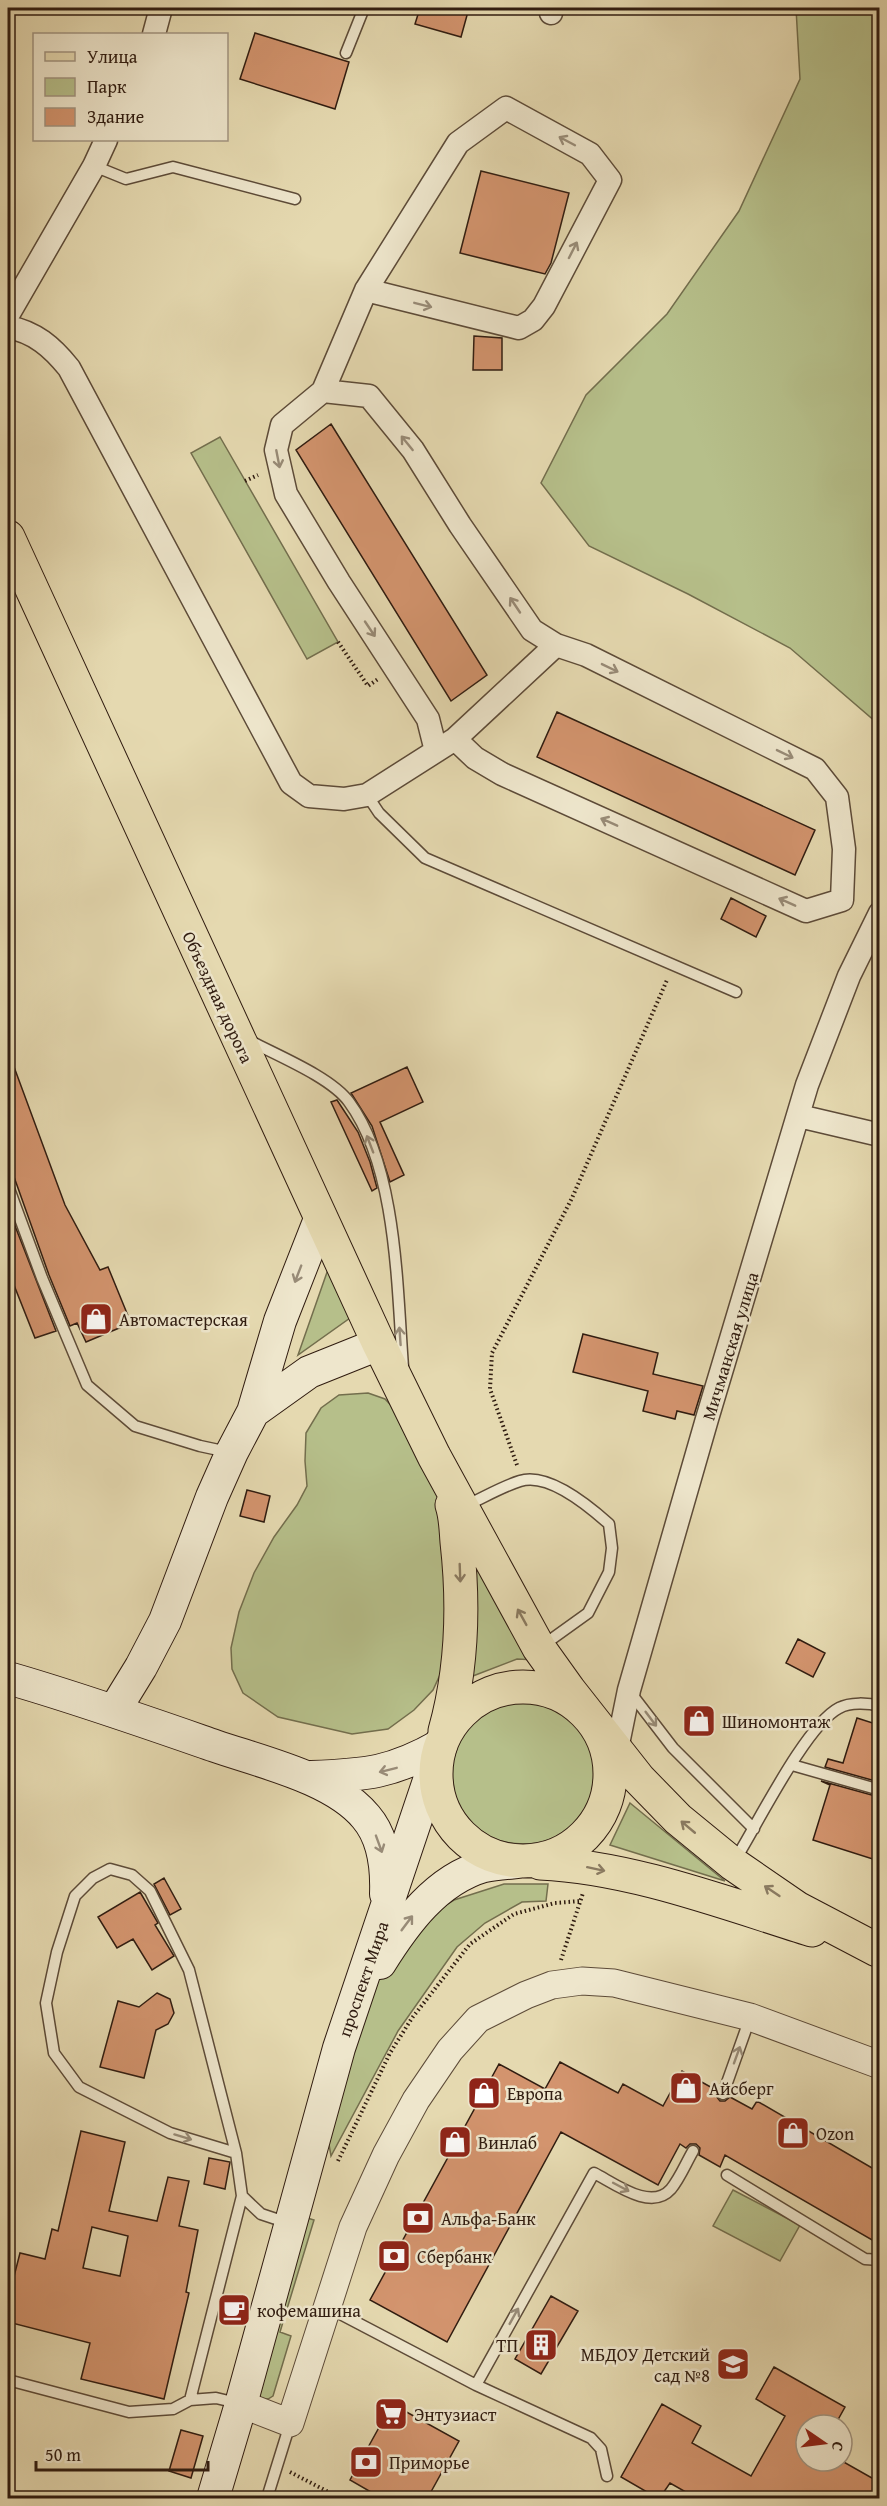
<svg xmlns="http://www.w3.org/2000/svg" width="887" height="2506" font-family="'Gentium Book Plus',serif">
  <style>
    .green { fill: #b6bf8a; stroke: #736e4d; stroke-width: 1.5 }
    .building { fill: #d3946e; stroke: #301c10; stroke-width: 1.5; fill-rule: evenodd }
    .lines { fill: none; stroke-linecap: round; stroke-linejoin: round }
    .service-casing { stroke: #5d4b38; stroke-width: 13 }
    .minor-casing { stroke: #5d4b38; stroke-width: 25 }
    .tertiary-casing { stroke: #5d4b38; stroke-width: 29 }
    .secondary-casing { stroke: #301c10; stroke-width: 34 }
    .primary-casing { stroke: #301c10; stroke-width: 35 }
    .path { stroke: #301c10; stroke-width: 4; stroke-dasharray: 1.5 3; stroke-linecap: butt }
    .service { stroke: #eee6cc; stroke-width: 10 }
    .minor { stroke: #eee6cc; stroke-width: 22 }
    .tertiary { stroke: #eee6cc; stroke-width: 27 }
    .secondary { stroke: #eee6cc; stroke-width: 32 }
    .primary { stroke: #e5d9b0; stroke-width: 33 }
    .oneway { stroke: #988b77 }
    .oneway2 { stroke: #8a7a60 }
    .labels { text-anchor: middle; dominant-baseline: central; stroke-width: 5; stroke-linejoin: round; paint-order: stroke }
    .street-label { font-size: 18px; fill: #301c10; stroke: #eee6cc }
    .poi-label { font-size: 18px; fill: #301c10; stroke: #eee6cc; text-anchor: start }
  </style>
  <rect width="100%" height="100%" fill="#e5d9b0"/>
  <filter id="stains"><feTurbulence type="fractalNoise" baseFrequency=".00333" numOctaves="4"/><feColorMatrix values="0 0 0 0 .2 0 0 0 0 .09 0 0 0 0 .02 0 0 0 .5 -.17"/></filter>
  <radialGradient id="worn" r=".72"><stop offset=".6" stop-color="#630" stop-opacity="0"/><stop offset="1" stop-color="#630" stop-opacity=".3"/></radialGradient>
  <path class="green" d="M796,8H879V729L877,723L790,648L688,594L589,546L541,483L586,395L667,314L739,211L800,79Z
    M220,437L338,642L307,659L191,453Z
    M332,1258L357,1313L298,1355Z
    M368,1393L385,1399L400,1415L429,1473L444,1514L451,1596L444,1666L433,1690L414,1710L388,1729L352,1734L278,1717L243,1693L232,1669L231,1648L239,1612L254,1573L274,1537L297,1505L307,1486L305,1461L306,1433L321,1408L339,1395Z
    M476,1562L537,1660L517,1659L465,1679Z
    M451 1772a72 72 0 1 1 144 0a72 72 0 1 1-144 0Z
    M630,1803L725,1881L610,1845Z
    M504,1884H548L546,1901L522,1902L485,1923L457,1947L398,2031L331,2156L326,2127L356,2032L382,1971L429,1915L454,1900Z
    M733,2190L800,2225L780,2261L713,2226Z
    M304,2217L314,2220L280,2332L291,2336L273,2396C267,2401 262,2399 256,2394Z"/>
  <path class="building" d="M420,8H469L461,37L415,24Z
    M255,33L349,62L335,109L240,79Z
    M481,171L569,193L551,263L545,274L460,253Z
    M474,336L502,338V370H473Z
    M331,424L487,675L451,701L296,450Z
    M557,712L815,830L795,875L537,757Z
    M731,898L766,916L756,937L721,919Z
    M8,1056H10L65,1205L100,1270L108,1267L131,1323L86,1342L77,1323L70,1326L49,1275L8,1160Z
    M407,1067L423,1102L380,1122L404,1175L390,1182L372,1126L351,1093Z
    M337,1100L358,1132L370,1162L377,1188L372,1191L331,1102Z
    M10,1213L56,1331L35,1338L8,1270V1214Z
    M583,1334L658,1353L653,1374L703,1386L694,1415L677,1411L675,1419L643,1411L648,1391L573,1372Z
    M247,1490L270,1496L264,1522L240,1516Z
    M798,1639L825,1653L813,1677L786,1663Z
    M857,1718L879,1725V1782L825,1767L828,1759L843,1763Z
    M821,1781L879,1797V1861L813,1840L830,1785Z
    M164,1878L181,1909L170,1915L154,1884Z
    M140,1892L158,1923L155,1925L174,1956L152,1970L133,1939L117,1948L98,1917Z
    M157,1993L170,1999L174,2013L168,2024L156,2030L144,2078L100,2067L118,2001L139,2007Z
    M560,2062L618,2093L623,2084L663,2106L682,2071L716,2090V2096L720,2101H725L730,2097L752,2109L757,2101L879,2172V2244L725,2155L720,2167L699,2155L700,2148L696,2144H690L686,2148L680,2144L658,2185L561,2132L447,2342L370,2300L499,2064L545,2089Z
    M81,2131L125,2142L109,2211L157,2221L168,2177L189,2181L179,2226L198,2230L186,2292L189,2293L164,2399L81,2379L90,2343L8,2322V2300L20,2253L45,2259L52,2229L58,2231ZM92,2227L128,2236L120,2276L83,2268Z
    M209,2158L230,2162L225,2189L204,2184Z
    M551,2296L578,2311L541,2374L515,2359Z
    M774,2367L845,2407L835,2425H806V2461H842L879,2482V2499H698L670,2483L659,2499L621,2477L662,2404L701,2426L692,2443L751,2476L785,2416L756,2399Z
    M392,2404L459,2441L427,2499H383L350,2480Z
    M181,2430L203,2436L191,2478L169,2471Z"/>
  <g class="lines">
    <g class="service-casing">
      <path id="service" d="M346,53L364,8
        M94,166L126,179L173,167L295,199
        M367,795L379,813L425,858L736,992
        M248,1040C276,1055 331,1077 349,1102C397,1167 397,1288 403,1367
        M8,1186L42,1278L87,1385L135,1426L200,1446L228,1452
        M465,1506C483,1498 501,1487 520,1481C548,1472 590,1507 609,1524L612,1548L609,1572L588,1613L542,1646
        M630,1692L673,1748L754,1829
        M792,1765L880,1790
        M735,1860C757,1825 806,1725 839,1708C850,1702 868,1703 880,1706
        M723,2094L750,2018
        M727,2175L865,2259L880,2260
        M242,2196L261,2214L288,2223
        M329,2308L476,2385L591,2438L601,2449L607,2476
        M8,2380L129,2412L173,2409L190,2400L216,2398L237,2403
        M476,2385L594,2173C614,2183 651,2212 671,2189C680,2178 686,2163 693,2151
        M190,2400L242,2196L236,2153L189,1970L150,1891L132,1875L110,1869L93,1878L75,1896L57,1952L46,2003L54,2053L79,2087L170,2133L236,2153
        M267,2498L290,2424"/>
    </g>
    <g class="minor-casing">
      <path id="minor" d="M551,13L552,8
        M154,34L161,8
        M8,315L94,166L106,140
        M8,327C35,332 52,347 69,368L291,783L309,796L344,799L367,795L455,739L556,645
        M323,391L366,290L458,143L506,108L590,154L610,180L544,306L533,320L519,328L366,290
        M436,751L428,719L339,582L286,494L276,450L282,425L323,391L369,396L413,450L460,525L532,630L556,645L586,655L815,769L837,797L844,849L842,900L806,911L502,774L475,758L455,739
        M799,1116L880,1135
        M609,1788L629,1690L707,1419L807,1085L849,976L880,913"/>
    </g>
    <g class="tertiary-casing">
      <path id="tertiary" d="M241,2404L290,2423L353,2227L386,2155L416,2100L450,2050L478,2019L526,1995L552,1985L582,1981L614,1983L750,2017L880,2065"/>
    </g>
    <g class="secondary-casing">
      <path id="secondary" d="M253,1412L309,1372L379,1344
        M8,1678C78,1698 146,1722 215,1746C261,1762 334,1778 366,1817C384,1838 387,1867 386,1894
        M114,1711L141,1667L165,1621L212,1497L232,1452L253,1412L280,1321L320,1219
        M311,1777C366,1775 392,1773 441,1745
        M380,1963C405,1923 436,1880 484,1866C494,1864 506,1863 517,1862
        M213,2498L241,2404L339,2048L441,1745"/>
    </g>
    <g class="primary-casing">
      <path id="primary" d="M8,537L379,1344L434,1456L539,1648L569,1690L639,1779L678,1819L733,1864L797,1908L877,1950
        M436 1774a87 87 0 1 1 174 0a87 87 0 1 1-174 0Z
        M445,1731C462,1670 464,1604 457,1542C456,1530 456,1517 452,1505
        M540,1863C631,1867 725,1903 812,1930"/>
    </g>
    <path class="path" d="M245,481L258,475
      M338,642L368,686L378,679
      M517,1465L490,1389L492,1353L572,1198L667,980
      M598,1843L616,1810
      M561,1960L583,1893
      M338,2161L390,2053L412,2018L470,1944L514,1914L555,1903L581,1901
      M290,2472L340,2498"/>
    <use href="#service" class="service"/>
    <use href="#minor" class="minor"/>
    <use href="#tertiary" class="tertiary"/>
    <use href="#secondary" class="secondary"/>
    <use href="#primary" class="primary"/>
  </g>
  <defs><path id="oneway-shaft" d="M-6 0H5M1.5-3L5.5 0L1.5 3" fill="none" stroke-width="1.6" stroke-linecap="round" stroke-linejoin="round" transform="scale(1.5)"/></defs>
  <g class="oneway">
    <use href="#oneway-shaft" transform="translate(567 141) rotate(-152)"/>
    <use href="#oneway-shaft" transform="translate(573 250) rotate(-63)"/>
    <use href="#oneway-shaft" transform="translate(423 305) rotate(14)"/>
    <use href="#oneway-shaft" transform="translate(407 443) rotate(-129)"/>
    <use href="#oneway-shaft" transform="translate(278 459) rotate(79)"/>
    <use href="#oneway-shaft" transform="translate(515 605) rotate(-124)"/>
    <use href="#oneway-shaft" transform="translate(370 629) rotate(56)"/>
    <use href="#oneway-shaft" transform="translate(610 668) rotate(26)"/>
    <use href="#oneway-shaft" transform="translate(785 754) rotate(26)"/>
    <use href="#oneway-shaft" transform="translate(609 822) rotate(-156)"/>
    <use href="#oneway-shaft" transform="translate(787 902) rotate(-156)"/>
    <use href="#oneway-shaft" transform="translate(370 1144) rotate(-111)"/>
    <use href="#oneway-shaft" transform="translate(298 1274) rotate(111)"/>
    <use href="#oneway-shaft" transform="translate(400 1336) rotate(-94)"/>
    <use href="#oneway-shaft" transform="translate(651 1719) rotate(53)"/>
    <use href="#oneway-shaft" transform="translate(388 1770) rotate(166)"/>
    <use href="#oneway-shaft" transform="translate(379 1844) rotate(70)"/>
    <use href="#oneway-shaft" transform="translate(407 1923) rotate(-53)"/>
    <use href="#oneway-shaft" transform="translate(737 2055) rotate(-70)"/>
    <use href="#oneway-shaft" transform="translate(183 2137) rotate(17)"/>
    <use href="#oneway-shaft" transform="translate(621 2187) rotate(28)"/>
    <use href="#oneway-shaft" transform="translate(514 2316) rotate(-61)"/>
  </g>
  <g class="oneway2">
    <use href="#oneway-shaft" transform="translate(460 1573) rotate(88)"/>
    <use href="#oneway-shaft" transform="translate(522 1617) rotate(-119)"/>
    <use href="#oneway-shaft" transform="translate(688 1827) rotate(-140)"/>
    <use href="#oneway-shaft" transform="translate(596 1869) rotate(12)"/>
    <use href="#oneway-shaft" transform="translate(772 1891) rotate(-146)"/>
  </g>
  <defs>
    <g id="shop-square" transform="scale(1.725)"><rect x="-9" y="-9" width="18" height="18" rx="4" fill="#8f2418" stroke="#eee6cc"/><path d="M-5-2.5h2.3a2.7 3.5 0 0 1 5.4 0H5L5.5 6h-11ZM-1.5-2.5h3a1.5 2.3 0 0 0-3 0Z" fill="#fff"/></g>
    <g id="bank-square" transform="scale(1.725)"><rect x="-9" y="-9" width="18" height="18" rx="4" fill="#8f2418" stroke="#eee6cc"/><path d="M-6-4H6V4H-6ZM0-2.3a2.3 2.3 0 1 0 0 4.6a2.3 2.3 0 1 0 0-4.6Z" fill="#fff"/></g>
    <g id="cafe-square" transform="scale(1.725)"><rect x="-9" y="-9" width="18" height="18" rx="4" fill="#8f2418" stroke="#eee6cc"/><path d="M-5.5-4.5H6V0H3Q3 3.5 0 3.5H-2.5Q-5.5 3.5-5.5 0ZM3-3.2v2h1.7v-2ZM-6 4.5H4V6H-6Z" fill="#fff"/></g>
    <g id="building-square" transform="scale(1.725)"><rect x="-9" y="-9" width="18" height="18" rx="4" fill="#8f2418" stroke="#eee6cc"/><path d="M-4-6H4V6H1V3H-1V6H-4ZM-2.5-4.3h1.7v1.8h-1.7ZM.8-4.3h1.7v1.8H.8ZM-2.5-1h1.7V.8h-1.7ZM.8-1h1.7V.8H.8Z" fill="#fff"/></g>
    <g id="school-square" transform="scale(1.725)"><rect x="-9" y="-9" width="18" height="18" rx="4" fill="#8f2418" stroke="#eee6cc"/><path d="M0-5L7-2L0 1L-7-2ZM-4 1L0 2.5L4 1V4Q0 6-4 4Z" fill="#fff"/></g>
    <g id="supermarket-square" transform="scale(1.725)"><rect x="-9" y="-9" width="18" height="18" rx="4" fill="#8f2418" stroke="#eee6cc"/><path d="M-6-5.5h2.5l.6 2H6L4.5 2H-2.5L-4.4-4H-6ZM-1.5 3.2a1.3 1.3 0 1 0 .1 0ZM3 3.2a1.3 1.3 0 1 0 .1 0Z" fill="#fff"/></g>
  </defs>
  <g fill-rule="evenodd">
    <use href="#shop-square" x="96" y="1319"/>
    <use href="#shop-square" x="699" y="1721"/>
    <use href="#shop-square" x="686" y="2088"/>
    <use href="#shop-square" x="484" y="2093"/>
    <use href="#shop-square" x="793" y="2133"/>
    <use href="#shop-square" x="455" y="2142"/>
    <use href="#bank-square" x="418" y="2218"/>
    <use href="#bank-square" x="394" y="2256"/>
    <use href="#cafe-square" x="234" y="2310"/>
    <use href="#building-square" x="541" y="2345"/>
    <use href="#school-square" x="733" y="2364"/>
    <use href="#supermarket-square" x="391" y="2414"/>
    <use href="#bank-square" x="366" y="2462"/>
  </g>
  <g class="labels">
    <g class="street-label">
      <text transform="translate(218 997) rotate(65)">Объездная дорога</text>
      <text transform="translate(730 1346) rotate(-73)">Мичманская улица</text>
      <text transform="translate(363 1979) rotate(-71)">проспект Мира</text>
    </g>
    <g class="poi-label">
      <text x="119" y="1319">Автомастерская</text>
      <text x="722" y="1721">Шиномонтаж</text>
      <text x="709" y="2088">Айсберг</text>
      <text x="507" y="2093">Европа</text>
      <text x="816" y="2133">Ozon</text>
      <text x="478" y="2142">Винлаб</text>
      <text x="441" y="2218">Альфа-Банк</text>
      <text x="417" y="2256">Сбербанк</text>
      <text x="257" y="2310">кофемашина</text>
      <text x="518" y="2345" text-anchor="end">ТП</text>
      <text x="710" y="2354" text-anchor="end">МБДОУ Детский<tspan x="710" dy="21">сад №8</tspan></text>
      <text x="414" y="2414">Энтузиаст</text>
      <text x="389" y="2462">Приморье</text>
    </g>
  </g>
  <rect width="887" height="2506" fill="none" stroke="#e5d9b0" stroke-width="30"/>
  <rect x="9" y="9" width="869" height="2488" fill="none" stroke="#301c10" stroke-width="3"/>
  <rect x="15" y="15" width="857" height="2476" fill="none" stroke="#301c10" stroke-width="1.5"/>
  <rect x="33" y="33" width="195" height="108" fill="#eee6cc" stroke="#a29581" stroke-width="1.5"/>
  <rect x="45" y="52" width="30" height="9" fill="#e5d9b0" stroke="#a29581" stroke-width="1.5"/>
  <text x="87" y="63" font-size="18" fill="#301c10">Улица</text>
  <rect x="45" y="78" width="30" height="18" fill="#b6bf8a" stroke="#a29581" stroke-width="1.5"/>
  <text x="87" y="93" font-size="18" fill="#301c10">Парк</text>
  <rect x="45" y="108" width="30" height="18" fill="#d3946e" stroke="#a29581" stroke-width="1.5"/>
  <text x="87" y="123" font-size="18" fill="#301c10">Здание</text>
  <g transform="translate(824 2443) rotate(104)"><circle r="28" fill="#eee6cc" stroke="#a29581" stroke-width="1.5"/>
  <path d="M0-4.5L10 22L0 15L-10 22Z" fill="#8f2418"/>
  <text y="-9" font-size="16" font-weight="bold" text-anchor="middle" fill="#301c10">С</text>
  </g>
  <path d="M36 2461v9h172v-9" fill="none" stroke="#301c10" stroke-width="3"/>
  <text x="45" y="2461" font-size="18" fill="#301c10" stroke="#eee6cc" stroke-width="4.5" paint-order="stroke">50 m</text>
  <rect width="100%" height="100%" filter="url(#stains)"/>
  <rect width="100%" height="100%" fill="url(#worn)"/>
</svg>
